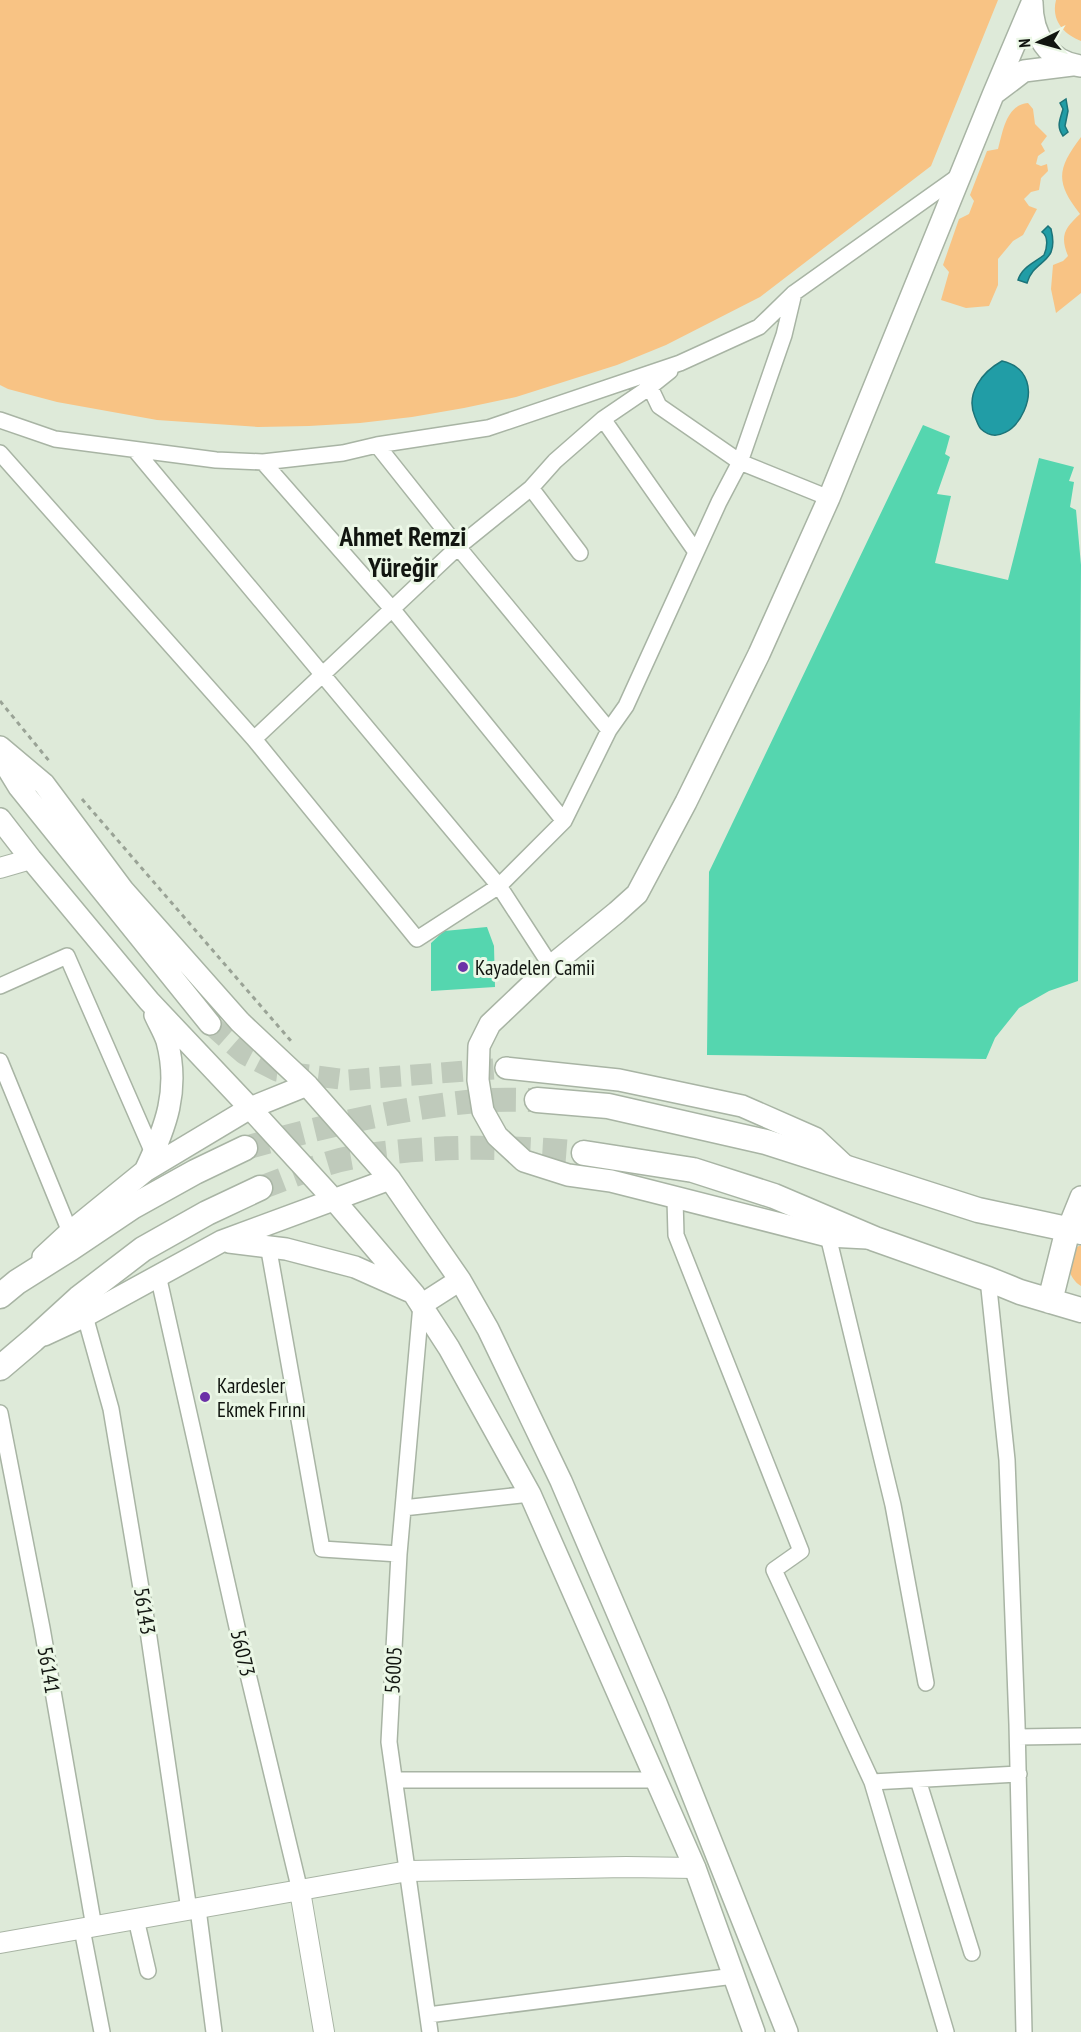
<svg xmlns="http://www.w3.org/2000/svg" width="1081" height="2032" font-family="'PT Sans Narrow',sans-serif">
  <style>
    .green { fill: #f8c384 }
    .water { fill: #219da6; stroke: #1c7479; stroke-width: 1.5 }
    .building { fill: #55d6af }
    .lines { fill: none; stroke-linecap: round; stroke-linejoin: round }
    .secondary-tunnel { stroke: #bfcabb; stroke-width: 21; stroke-dasharray: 21 10; stroke-linecap: butt }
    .primary-tunnel { stroke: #bfcabb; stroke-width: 24; stroke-dasharray: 24 12; stroke-linecap: butt }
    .minor-casing { stroke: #a8b4a4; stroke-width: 18 }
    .tertiary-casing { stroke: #a8b4a4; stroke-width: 22 }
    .secondary-casing { stroke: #a8b4a4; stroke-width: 24 }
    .primary-casing { stroke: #a8b4a4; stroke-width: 27 }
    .path { stroke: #9aa396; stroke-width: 3; stroke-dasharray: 4.5 4.5; stroke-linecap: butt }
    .minor { stroke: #fff; stroke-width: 15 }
    .tertiary { stroke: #fff; stroke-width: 20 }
    .secondary { stroke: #fff; stroke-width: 21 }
    .primary { stroke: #fff; stroke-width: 24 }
    .poi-dot { fill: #6b31a7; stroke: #ebf7e6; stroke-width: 2 }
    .labels { text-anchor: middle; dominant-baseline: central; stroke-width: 6; stroke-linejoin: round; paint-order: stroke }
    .poi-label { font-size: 21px; fill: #111510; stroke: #ebf7e6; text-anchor: start }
    .street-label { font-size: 21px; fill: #111510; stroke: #ebf7e6 }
    .district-label { font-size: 27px; font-weight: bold; fill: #111510; stroke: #ebf7e6 }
  </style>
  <rect width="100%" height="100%" fill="#deead9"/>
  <path class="green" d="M0,0H998L931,166L760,297L666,345L617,365L516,397L464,408L412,417L360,423L309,426L258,427L157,420L57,402L8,389L0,385Z
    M1056,0H1081V41C1063,34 1051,20 1056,0Z
    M1028,103L1033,109L1035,124L1047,136L1041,144L1045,151L1038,156L1036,164L1041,166L1047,164L1048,171L1041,178L1039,190L1031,192L1024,199L1029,206L1037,209L1023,235L1013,241L998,259V285L989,306L966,308L941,300L949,272L943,265L959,219L969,214L974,201L970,195L987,151L998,149C1003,131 1006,105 1028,103Z
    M1081,137V293L1056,313L1051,289L1053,265L1063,261L1068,256C1060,236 1064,229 1080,214C1055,182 1057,169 1081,137Z
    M1081,1245V1286C1066,1277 1063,1253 1081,1245Z"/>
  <path class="water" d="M1066,99L1068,111L1065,126L1068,132L1063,136C1056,126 1060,120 1063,109L1060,103Z
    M1048,226L1051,229C1060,265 1034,258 1027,283L1018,280C1022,267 1034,263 1044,255C1047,248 1049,237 1042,232Z
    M1002,361C1058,374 1012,458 981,429C978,426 977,421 975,417C965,394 982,372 1002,361Z"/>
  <path class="building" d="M923,425L950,436L945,454L950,457L937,494L951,496L935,563L1008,580L1039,458L1074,467L1069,481L1074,482L1070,507L1076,510L1081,565L1078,981L1049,991L1019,1008L995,1038L986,1059L707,1055L709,872Z
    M487,927L494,946L495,987L431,991V943L444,931Z"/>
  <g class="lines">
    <path class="secondary-tunnel" d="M210,1024L244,1054L277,1071L348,1080L506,1068"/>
    <path class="primary-tunnel" d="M245,1148C321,1127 398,1108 477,1101C497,1099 517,1100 537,1100
      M260,1188C291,1177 323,1162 355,1157C430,1145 509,1146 584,1153"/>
    <g class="minor-casing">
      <path id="minor" d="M650,387L659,406L740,462L829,498
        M603,419L696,552
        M0,420L55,439L216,460L263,462L343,453L377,445L488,428L680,363L759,327L794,293L960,175
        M377,445L458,547L609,730
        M135,450L499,886L551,966
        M0,453L254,739L417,939L499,886L564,821L609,730L626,706L719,502L740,462L784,335L794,293
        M263,462L393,610L564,821
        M531,488L580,553
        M254,739L458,547L531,488L555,461L603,419L650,387L670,371
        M0,986L67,956L153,1153
        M0,1061L70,1232
        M675,1199L676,1235L801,1551L774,1570L872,1782L946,2032
        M828,1236L893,1505L926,1683
        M268,1245L322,1549L399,1554
        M158,1275L241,1645L300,1891
        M988,1279L1007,1460L1017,1724L1024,2032
        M421,1305L399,1554L389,1742L430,2032
        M85,1316L111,1409L147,1624L189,1910
        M0,1413L42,1628L94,1927
        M403,1508L530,1494
        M1018,1737L1081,1736
        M395,1780H656
        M918,1780L972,1953
        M872,1782L1019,1774
        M198,1909L214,2032
        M136,1919L148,1971
        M82,1929L102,2032
        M428,2015L734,1976"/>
    </g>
    <g class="tertiary-casing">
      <path id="tertiary" d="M0,868L31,859
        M300,1891L324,2032
        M0,1943L408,1871L626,1867L695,1868"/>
    </g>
    <g class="secondary-casing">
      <path id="secondary" d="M1032,3C1032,34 1048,62 1081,66
        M995,93L1024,71L1072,65
        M0,747L44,784L123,890L240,1022L307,1085L390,1179L460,1280L488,1329L561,1481L656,1703L787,2032
        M0,756L19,787L210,1024
        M0,819L31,859L149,1001L250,1108L335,1201L414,1294L449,1348L530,1494L695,1868L754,2032
        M506,1068L619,1080L742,1106L815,1138L846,1167
        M145,1171C166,1127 180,1090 167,1041C164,1032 159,1024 155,1015
        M1068,1229L1081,1197
        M867,1238L828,1236L611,1181L568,1175L524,1161L497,1136L483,1111L478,1080L479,1046L490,1024L551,966L617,912L637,894L686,802L759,654L829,498L993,95L1032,3
        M229,1242L286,1249L355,1267L409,1291
        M43,1257L70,1232L145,1171L250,1108L307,1085
        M421,1305L460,1280
        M44,1335L85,1316L222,1241L390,1179"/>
    </g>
    <g class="primary-casing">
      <path id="primary" d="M537,1100L608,1106L766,1142L978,1210L1081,1232
        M584,1153L693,1170L774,1196L875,1239L988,1279L1020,1292L1081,1310
        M0,1296L17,1282L71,1248L132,1207L195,1172L245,1148
        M1050,1301L1068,1229
        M0,1368L33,1340L79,1298L143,1249L207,1213L260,1188"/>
    </g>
    <path class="path" d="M0,701L50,762
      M82,799L291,1041"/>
    <use href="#minor" class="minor"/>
    <use href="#tertiary" class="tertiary"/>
    <use href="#secondary" class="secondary"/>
    <use href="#primary" class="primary"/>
  </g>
  <g class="poi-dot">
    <circle cx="463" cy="967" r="6"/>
    <circle cx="205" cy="1397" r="6"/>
  </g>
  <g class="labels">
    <g class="poi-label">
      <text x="475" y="967">Kayadelen Camii</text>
      <text x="217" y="1385">Kardesler<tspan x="217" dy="24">Ekmek Fırını</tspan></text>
    </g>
    <g class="street-label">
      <text transform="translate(145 1611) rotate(81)">56143</text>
      <text transform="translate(243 1653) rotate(77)">56073</text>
      <text transform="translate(49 1670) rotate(80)">56141</text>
      <text transform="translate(393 1670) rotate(-87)">56005</text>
    </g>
    <g class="district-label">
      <text x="403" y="536">Ahmet Remzi<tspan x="403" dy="31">Yüreğir</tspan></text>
    </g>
  </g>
  <g transform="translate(1039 42) rotate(265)" stroke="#ebf7e6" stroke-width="4.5" paint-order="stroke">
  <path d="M0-4.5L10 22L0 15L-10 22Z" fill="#111510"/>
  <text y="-9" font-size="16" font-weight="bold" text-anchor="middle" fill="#111510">N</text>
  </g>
</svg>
